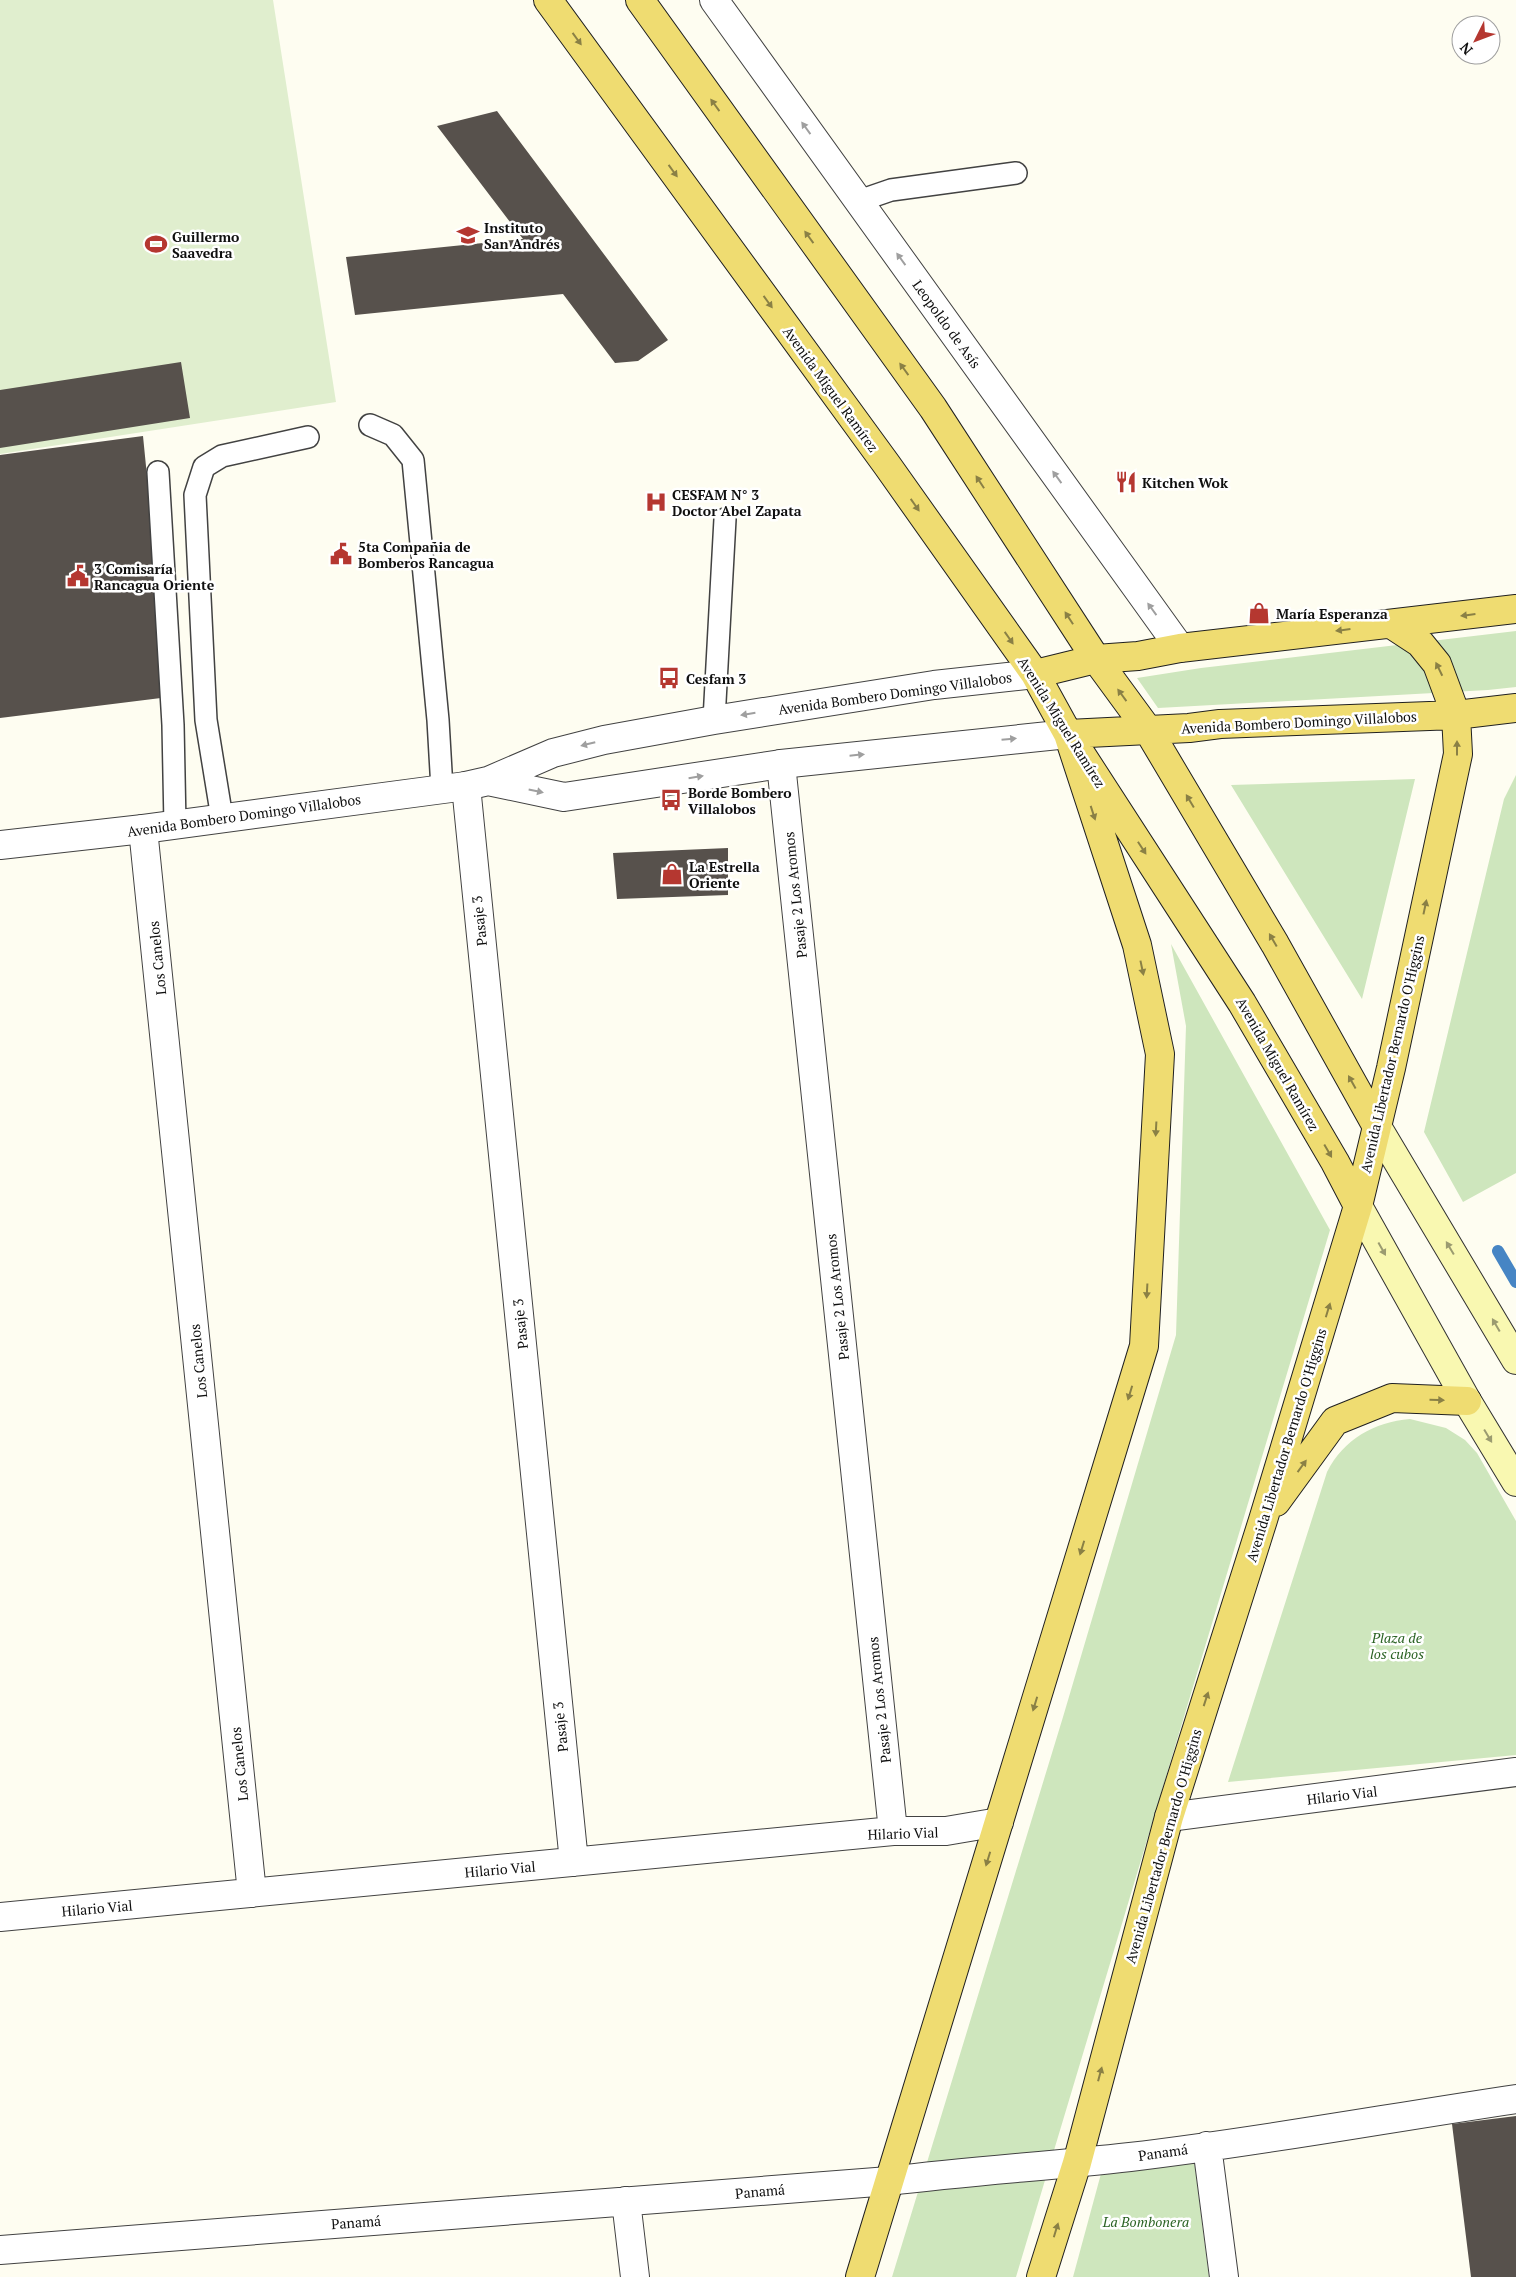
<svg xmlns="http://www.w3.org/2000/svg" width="1516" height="2277" font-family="'PT Serif',serif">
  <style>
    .green { fill: #cee6bd }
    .pitch { fill: #e0eece }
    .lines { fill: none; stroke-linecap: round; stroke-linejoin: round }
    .stream { stroke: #4685c4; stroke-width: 12 }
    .building { fill: #57514c }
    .service-casing { stroke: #424242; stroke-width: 24 }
    .minor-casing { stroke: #424242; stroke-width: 30 }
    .tertiary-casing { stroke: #424242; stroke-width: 30 }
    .secondary-casing { stroke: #313131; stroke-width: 30 }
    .primary-casing { stroke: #202020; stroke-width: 30 }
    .service { stroke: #fff; stroke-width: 21 }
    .minor { stroke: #fff; stroke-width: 28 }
    .tertiary { stroke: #fff; stroke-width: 28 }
    .secondary { stroke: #f9f8b1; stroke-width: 28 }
    .primary { stroke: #efdc71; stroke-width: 28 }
    .oneway { fill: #8a8045 }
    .oneway2 { fill: #9f9f9f }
    .oneway3 { fill: #9b9b70 }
    .labels { text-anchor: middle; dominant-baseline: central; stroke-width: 5; stroke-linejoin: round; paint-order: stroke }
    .poi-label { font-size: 14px; font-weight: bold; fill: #0f0f0f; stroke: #fff; text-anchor: start }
    .street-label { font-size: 14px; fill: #0f0f0f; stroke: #fff }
    .park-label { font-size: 14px; font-style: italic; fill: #2a6223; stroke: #fff }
  </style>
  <rect width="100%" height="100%" fill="#fefdf1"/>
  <path class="green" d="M1516,631V687L1488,690L1158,708L1137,678L1201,668Z
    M1516,775V1173L1463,1202L1424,1132L1504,799Z
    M1415,779L1362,999L1231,785Z
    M1171,944L1330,1230L1016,2277H892L1063,1717L1176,1335L1186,1026Z
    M1410,1419L1446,1428L1465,1440L1477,1453L1516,1521V1755L1228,1782L1327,1472C1344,1439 1374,1422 1410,1419Z
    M1194,2160L1209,2277H1073L1102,2170Z"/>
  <path class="pitch" d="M0,0H273L336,402L0,454Z"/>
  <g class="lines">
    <path class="stream" d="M1498,1251L1516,1282"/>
  </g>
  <path class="building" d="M497,111L668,340L638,361L615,363L563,294L355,315L346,257L523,239L437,126Z
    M181,362L190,418L0,448V390Z
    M143,436L169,697L0,718V455Z
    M728,848V895L617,899L613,853Z
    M1516,2116V2277H1471L1452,2124Z"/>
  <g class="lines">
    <g class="service-casing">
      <path id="service" d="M859,201L891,190L1016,173
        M370,425L393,435L413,460L438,720L442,789
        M158,472L173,725L175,825
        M714,720L725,519
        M222,818L206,720L195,495L204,467L222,456L308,437"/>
    </g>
    <g class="minor-casing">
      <path id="minor" d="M781,764L893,1831
        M466,786L574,1862
        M143,829L252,1893
        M1169,1817L1516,1772
        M0,1917L893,1831H946L999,1822
        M1207,2146L1224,2277
        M626,2201L635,2277
        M0,2250L889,2181C970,2171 1050,2166 1130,2157C1259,2142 1388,2118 1516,2099"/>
    </g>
    <g class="tertiary-casing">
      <path id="tertiary" d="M714,0L1180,648
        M488,781L564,797L781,764L1068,734
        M0,845L143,829L466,786L488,781L553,753L604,740L714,720L934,685L1035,674"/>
    </g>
    <g class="secondary-casing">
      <path id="secondary" d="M1376,1125L1516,1360
        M1358,1206L1467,1401L1516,1482"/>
    </g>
    <g class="primary-casing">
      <path id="primary" d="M548,0L887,465L1035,674L1068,734L1242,1003L1335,1162L1358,1206
        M640,0L933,408L1096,659L1148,730L1275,944L1376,1125
        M1035,674L1096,659L1138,656L1180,648L1516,609
        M1068,734L1189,728L1220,724L1456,715L1516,708
        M1276,1502L1335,1421L1392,1398L1467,1401
        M860,2277L1144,1346L1160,1054L1137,945L1068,734
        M1041,2277L1077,2163L1169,1817L1263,1520L1358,1206L1391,1068L1458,754L1456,715L1437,664L1420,643L1391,624"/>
    </g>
    <use href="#service" class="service"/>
    <use href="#minor" class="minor"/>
    <use href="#tertiary" class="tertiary"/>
    <use href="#secondary" class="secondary"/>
    <use href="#primary" class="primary"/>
  </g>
  <defs><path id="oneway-solid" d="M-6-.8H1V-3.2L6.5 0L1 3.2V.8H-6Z" transform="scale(1.25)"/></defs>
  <g class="oneway">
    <use href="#oneway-solid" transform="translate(577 39) rotate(54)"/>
    <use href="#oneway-solid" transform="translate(715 105) rotate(-126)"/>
    <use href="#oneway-solid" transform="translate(673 171) rotate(54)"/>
    <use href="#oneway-solid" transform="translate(809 237) rotate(-126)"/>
    <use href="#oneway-solid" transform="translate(768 302) rotate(54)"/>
    <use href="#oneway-solid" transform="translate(904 369) rotate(-126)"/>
    <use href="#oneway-solid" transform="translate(980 482) rotate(-123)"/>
    <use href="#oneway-solid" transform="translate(915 505) rotate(55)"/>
    <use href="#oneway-solid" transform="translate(1468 615) rotate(173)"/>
    <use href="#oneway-solid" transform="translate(1069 618) rotate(-123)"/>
    <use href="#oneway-solid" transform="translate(1343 630) rotate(173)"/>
    <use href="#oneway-solid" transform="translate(1009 638) rotate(55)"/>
    <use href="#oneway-solid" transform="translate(1439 669) rotate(-116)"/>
    <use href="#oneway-solid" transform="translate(1122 695) rotate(-126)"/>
    <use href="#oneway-solid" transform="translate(1457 748) rotate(-90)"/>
    <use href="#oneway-solid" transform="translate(1190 801) rotate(-121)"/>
    <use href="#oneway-solid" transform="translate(1093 813) rotate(72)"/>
    <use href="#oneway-solid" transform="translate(1142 848) rotate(57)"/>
    <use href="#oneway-solid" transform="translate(1425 907) rotate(-78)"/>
    <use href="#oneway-solid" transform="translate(1273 940) rotate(-120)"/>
    <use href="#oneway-solid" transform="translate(1142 968) rotate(78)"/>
    <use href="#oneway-solid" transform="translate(1352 1082) rotate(-119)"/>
    <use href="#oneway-solid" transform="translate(1156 1129) rotate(93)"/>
    <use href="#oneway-solid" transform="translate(1328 1151) rotate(60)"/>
    <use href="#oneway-solid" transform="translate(1147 1291) rotate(93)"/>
    <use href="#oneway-solid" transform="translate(1328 1310) rotate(-73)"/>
    <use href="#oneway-solid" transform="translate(1130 1393) rotate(107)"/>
    <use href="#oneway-solid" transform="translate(1437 1400) rotate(2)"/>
    <use href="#oneway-solid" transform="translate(1302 1466) rotate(-54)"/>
    <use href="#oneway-solid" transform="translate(1082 1548) rotate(107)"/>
    <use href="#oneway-solid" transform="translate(1206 1699) rotate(-72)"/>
    <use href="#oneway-solid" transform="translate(1035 1704) rotate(107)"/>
    <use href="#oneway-solid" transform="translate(988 1859) rotate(107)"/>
    <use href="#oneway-solid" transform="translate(1100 2074) rotate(-75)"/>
    <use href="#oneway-solid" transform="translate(1056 2230) rotate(-73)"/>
  </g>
  <g class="oneway2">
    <use href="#oneway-solid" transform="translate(806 128) rotate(-126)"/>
    <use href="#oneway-solid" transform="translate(901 259) rotate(-126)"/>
    <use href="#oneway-solid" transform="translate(1057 477) rotate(-126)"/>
    <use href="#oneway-solid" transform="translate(1152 609) rotate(-126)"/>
    <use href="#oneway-solid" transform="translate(748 714) rotate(171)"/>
    <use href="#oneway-solid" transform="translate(1009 739) rotate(-5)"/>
    <use href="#oneway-solid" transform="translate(588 744) rotate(166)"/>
    <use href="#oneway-solid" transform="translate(857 755) rotate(-6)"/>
    <use href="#oneway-solid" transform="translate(696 777) rotate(-9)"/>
    <use href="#oneway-solid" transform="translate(536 791) rotate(12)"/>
  </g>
  <g class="oneway3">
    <use href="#oneway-solid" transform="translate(1450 1248) rotate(-121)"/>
    <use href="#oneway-solid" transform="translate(1382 1249) rotate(61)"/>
    <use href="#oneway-solid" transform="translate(1496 1325) rotate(-120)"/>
    <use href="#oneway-solid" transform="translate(1488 1436) rotate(59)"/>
  </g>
  <defs>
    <g id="school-bare" transform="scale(1.725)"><path d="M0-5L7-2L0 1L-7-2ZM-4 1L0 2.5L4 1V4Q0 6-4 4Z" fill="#b53730" stroke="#fff" stroke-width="2.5" paint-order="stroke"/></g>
    <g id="stadium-bare" transform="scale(1.725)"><path d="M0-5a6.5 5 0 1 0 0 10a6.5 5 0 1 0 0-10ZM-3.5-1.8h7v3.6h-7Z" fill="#b53730" stroke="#fff" stroke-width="2.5" paint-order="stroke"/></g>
    <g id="restaurant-bare" transform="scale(1.725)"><path d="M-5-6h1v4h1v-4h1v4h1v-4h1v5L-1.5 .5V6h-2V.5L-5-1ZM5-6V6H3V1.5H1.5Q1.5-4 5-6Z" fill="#b53730" stroke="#fff" stroke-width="2.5" paint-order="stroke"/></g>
    <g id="hospital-bare" transform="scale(1.725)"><path d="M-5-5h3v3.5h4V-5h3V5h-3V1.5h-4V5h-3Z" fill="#b53730" stroke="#fff" stroke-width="2.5" paint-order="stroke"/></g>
    <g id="civic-bare" transform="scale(1.725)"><path d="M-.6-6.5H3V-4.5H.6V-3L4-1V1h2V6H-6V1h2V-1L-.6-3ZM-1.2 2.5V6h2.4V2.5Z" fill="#b53730" stroke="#fff" stroke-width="2.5" paint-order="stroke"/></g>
    <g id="shop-bare" transform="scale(1.725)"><path d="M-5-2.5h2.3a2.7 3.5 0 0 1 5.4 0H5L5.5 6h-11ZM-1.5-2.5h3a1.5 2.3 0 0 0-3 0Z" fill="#b53730" stroke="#fff" stroke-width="2.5" paint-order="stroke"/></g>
    <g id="bus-bare" transform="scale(1.725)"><path d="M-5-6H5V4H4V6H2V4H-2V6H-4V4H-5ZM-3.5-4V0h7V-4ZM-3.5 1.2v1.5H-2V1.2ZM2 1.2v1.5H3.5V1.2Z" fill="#b53730" stroke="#fff" stroke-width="2.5" paint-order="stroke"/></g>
  </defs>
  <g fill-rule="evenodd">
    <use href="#school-bare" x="468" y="235"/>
    <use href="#stadium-bare" x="156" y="244"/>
    <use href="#restaurant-bare" x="1126" y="482"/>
    <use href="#hospital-bare" x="656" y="502"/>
    <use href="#civic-bare" x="341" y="554"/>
    <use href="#civic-bare" x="78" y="576"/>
    <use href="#shop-bare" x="1259" y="613"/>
    <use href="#bus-bare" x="669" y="678"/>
    <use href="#bus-bare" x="671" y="800"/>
    <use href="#shop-bare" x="672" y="874"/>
  </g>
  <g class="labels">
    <g class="poi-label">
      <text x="484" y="227">Instituto<tspan x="484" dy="16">San Andrés</tspan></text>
      <text x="172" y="236">Guillermo<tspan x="172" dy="16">Saavedra</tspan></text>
      <text x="1142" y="482">Kitchen Wok</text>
      <text x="672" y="494">CESFAM N° 3<tspan x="672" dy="16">Doctor Abel Zapata</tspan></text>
      <text x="358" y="546">5ta Compañia de<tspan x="358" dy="16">Bomberos Rancagua</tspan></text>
      <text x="94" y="568">3 Comisaría<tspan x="94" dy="16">Rancagua Oriente</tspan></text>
      <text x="1276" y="613">María Esperanza</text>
      <text x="686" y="678">Cesfam 3</text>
      <text x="688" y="792">Borde Bombero<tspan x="688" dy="16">Villalobos</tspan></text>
      <text x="689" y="866">La Estrella<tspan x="689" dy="16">Oriente</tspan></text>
    </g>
    <g class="street-label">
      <text transform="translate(947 324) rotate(54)">Leopoldo de Asís</text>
      <text transform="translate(831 389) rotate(54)">Avenida Miguel Ramírez</text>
      <text transform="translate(895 693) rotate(-8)">Avenida Bombero Domingo Villalobos</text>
      <text transform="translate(1062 722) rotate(58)">Avenida Miguel Ramírez</text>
      <text transform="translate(1299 722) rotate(-3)">Avenida Bombero Domingo Villalobos</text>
      <text transform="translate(244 815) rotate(-8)">Avenida Bombero Domingo Villalobos</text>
      <text transform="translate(795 895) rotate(-96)">Pasaje 2 Los Aromos</text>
      <text transform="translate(479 921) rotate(-96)">Pasaje 3</text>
      <text transform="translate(157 958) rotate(-96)">Los Canelos</text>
      <text transform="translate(1392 1054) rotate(-77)">Avenida Libertador Bernardo O'Higgins</text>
      <text transform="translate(1278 1064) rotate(60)">Avenida Miguel Ramírez</text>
      <text transform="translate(837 1297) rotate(-96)">Pasaje 2 Los Aromos</text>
      <text transform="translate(520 1324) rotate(-96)">Pasaje 3</text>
      <text transform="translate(198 1361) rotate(-96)">Los Canelos</text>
      <text transform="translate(1286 1445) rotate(-73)">Avenida Libertador Bernardo O'Higgins</text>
      <text transform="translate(879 1700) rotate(-96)">Pasaje 2 Los Aromos</text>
      <text transform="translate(560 1727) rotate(-96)">Pasaje 3</text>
      <text transform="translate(239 1764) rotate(-96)">Los Canelos</text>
      <text transform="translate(1342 1795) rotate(-7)">Hilario Vial</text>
      <text transform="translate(903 1833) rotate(-2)">Hilario Vial</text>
      <text transform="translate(1163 1846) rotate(-74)">Avenida Libertador Bernardo O'Higgins</text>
      <text transform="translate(500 1869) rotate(-5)">Hilario Vial</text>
      <text transform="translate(97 1908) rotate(-5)">Hilario Vial</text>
      <text transform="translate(1163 2152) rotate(-8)">Panamá</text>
      <text transform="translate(760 2191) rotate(-5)">Panamá</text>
      <text transform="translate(356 2222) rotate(-4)">Panamá</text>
    </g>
    <g class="park-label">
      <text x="1397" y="1637">Plaza de<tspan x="1397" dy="16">los cubos</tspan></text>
      <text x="1146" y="2221">La Bombonera</text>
    </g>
  </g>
  <g transform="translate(1476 40) rotate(228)"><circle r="24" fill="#ffffff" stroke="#9f9f9f"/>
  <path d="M0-4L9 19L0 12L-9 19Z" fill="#b53730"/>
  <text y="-8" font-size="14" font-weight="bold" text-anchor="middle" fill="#0f0f0f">N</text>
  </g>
</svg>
